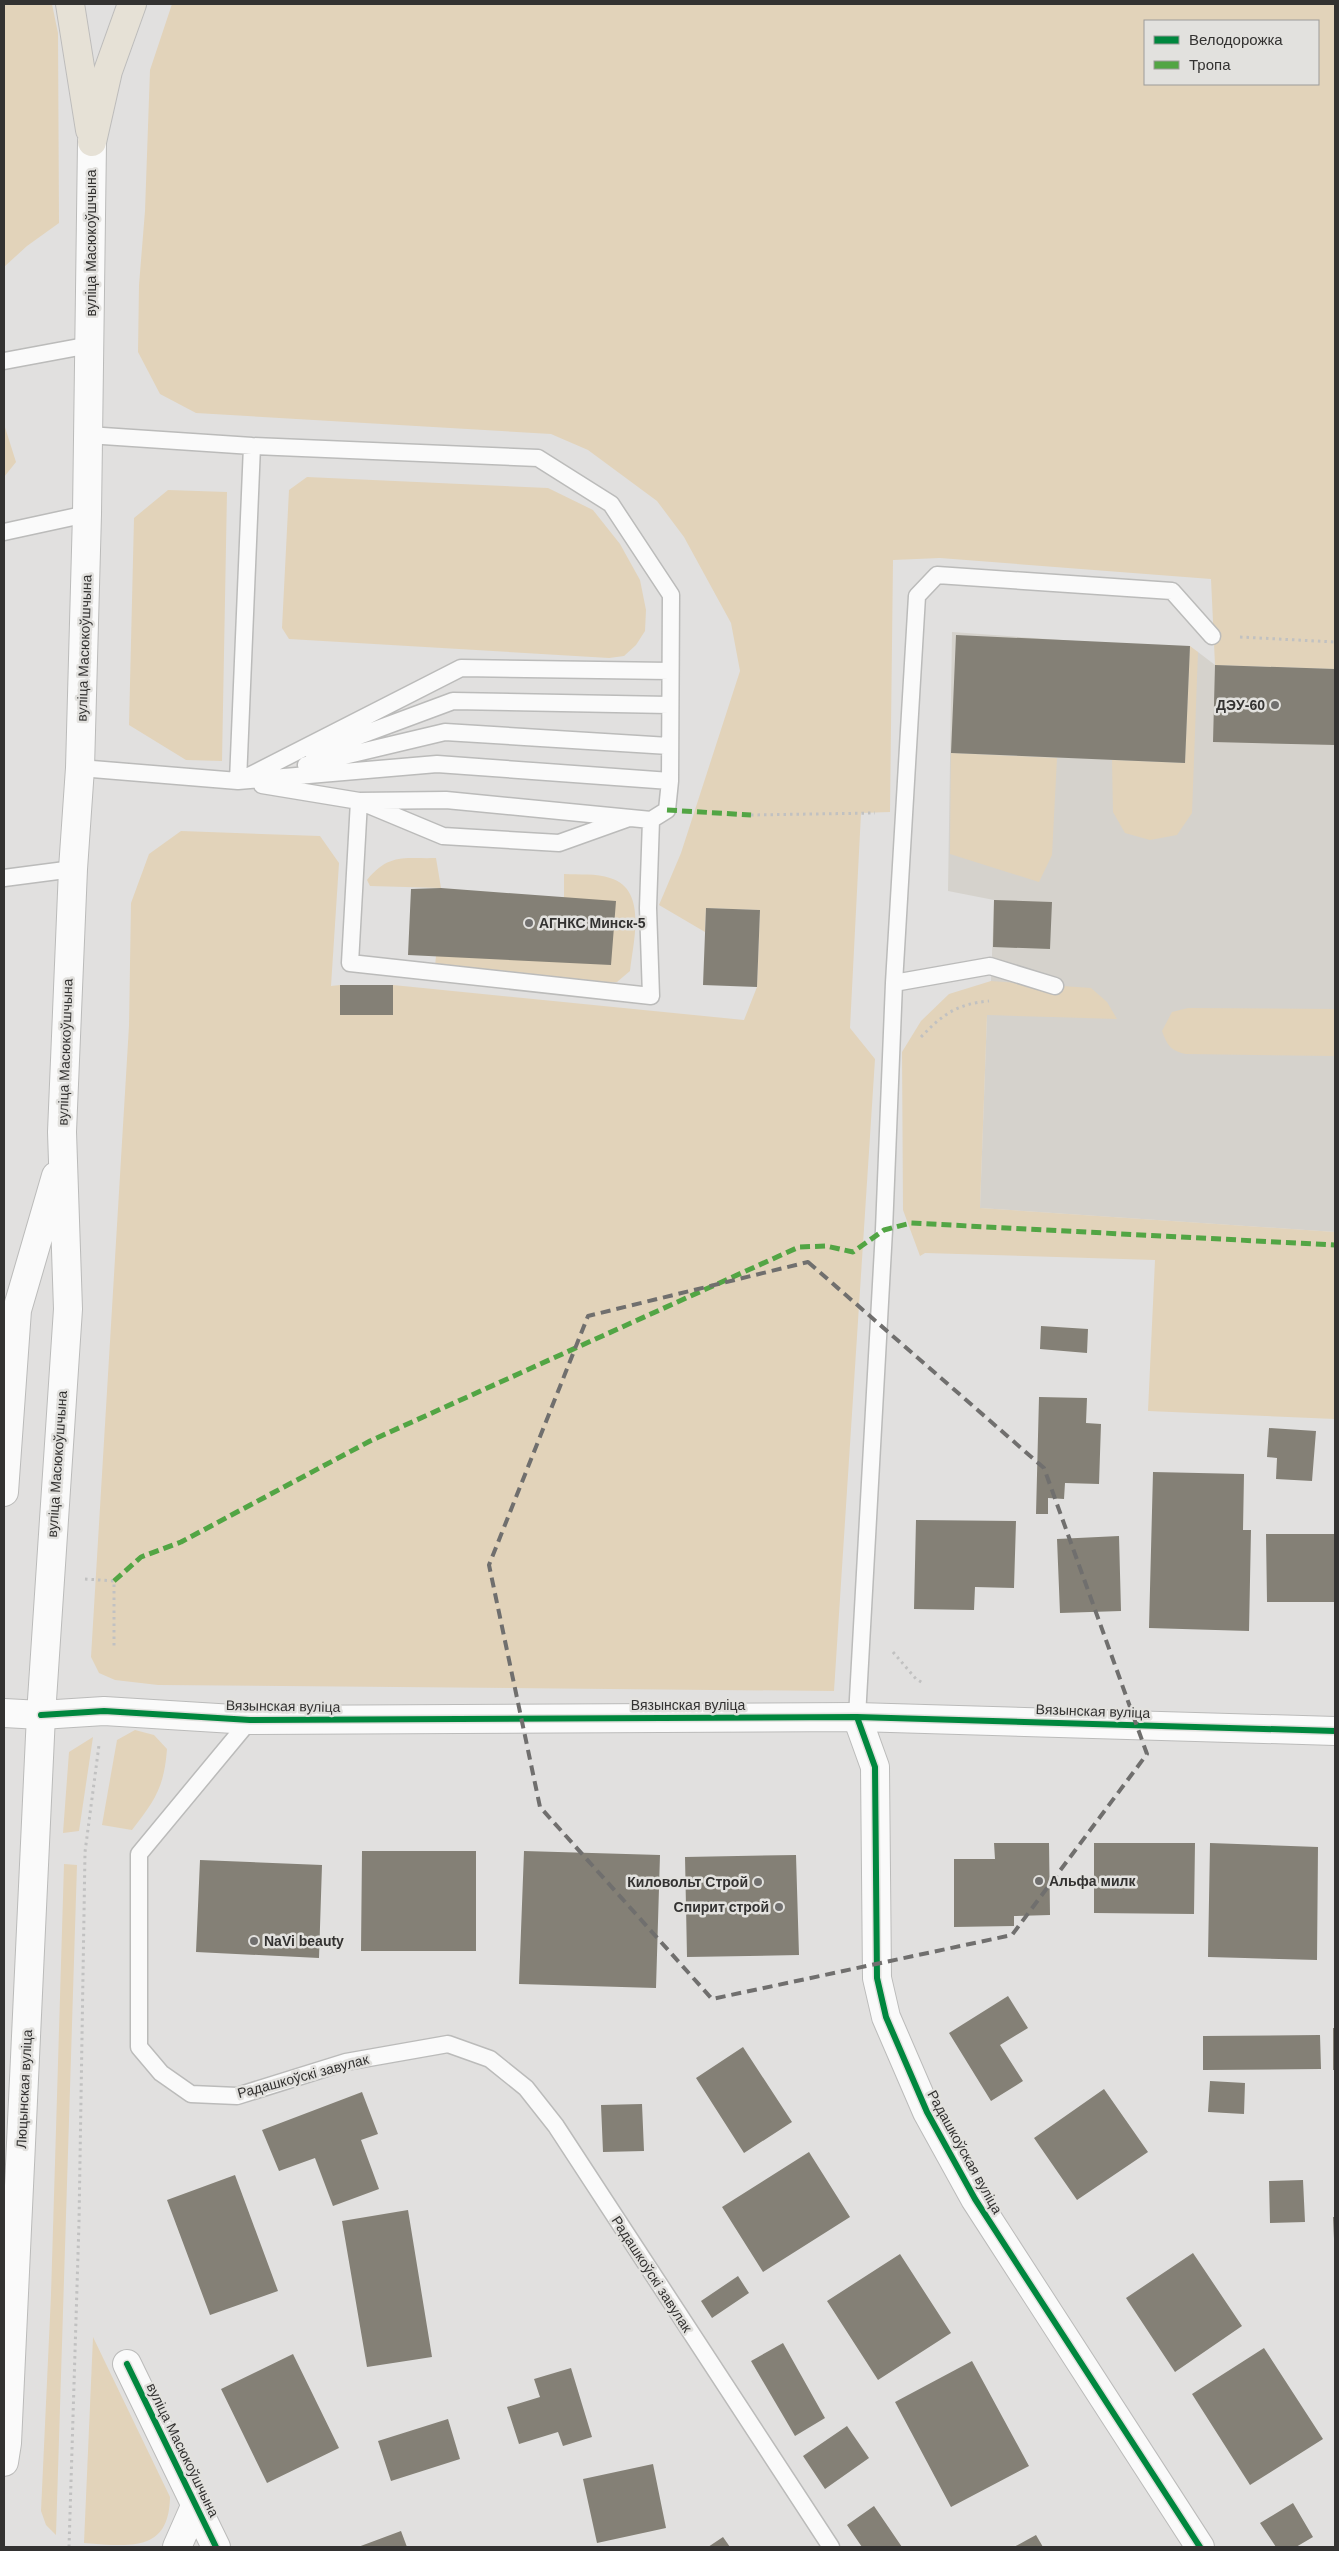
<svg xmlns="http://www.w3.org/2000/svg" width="1339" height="2551" font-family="Arial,sans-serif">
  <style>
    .built { fill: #d5d2cc }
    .green { fill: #e2d3ba; fill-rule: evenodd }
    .building { fill: #848076 }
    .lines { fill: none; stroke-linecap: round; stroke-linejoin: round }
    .service-casing { stroke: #bbbbba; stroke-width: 19 }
    .minor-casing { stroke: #bbbbba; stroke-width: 30 }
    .tertiary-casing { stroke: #bbbbba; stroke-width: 30 }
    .secondary-casing { stroke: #bbbbba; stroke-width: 30 }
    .trunk-casing { stroke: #bdbcbb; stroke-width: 30 }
    .path { stroke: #c1c1c1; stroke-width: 3; stroke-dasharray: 2.5 4; stroke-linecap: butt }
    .service { stroke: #fafafa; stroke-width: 16 }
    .minor { stroke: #fafafa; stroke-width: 28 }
    .tertiary { stroke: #fafafa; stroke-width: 28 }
    .secondary { stroke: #fafafa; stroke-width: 28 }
    .trunk { stroke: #e6e1d6; stroke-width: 28 }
    .quiet { stroke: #52a544; stroke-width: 5; stroke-dasharray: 10 5; stroke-linecap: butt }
    .cycleway-casing { stroke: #e2e1de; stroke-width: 9 }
    .cycleway { stroke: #00873e; stroke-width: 6 }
    .marked { fill: none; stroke: #706f6e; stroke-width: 4; stroke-dasharray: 10 6; stroke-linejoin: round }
    .poi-dot { fill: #706f6e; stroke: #e2e1de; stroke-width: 2 }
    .labels { text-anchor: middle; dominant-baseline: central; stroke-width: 5; stroke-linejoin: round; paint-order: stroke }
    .street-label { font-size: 14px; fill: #333231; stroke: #e2e1de }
    .poi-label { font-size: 14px; font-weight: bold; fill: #333231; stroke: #e2e1de; text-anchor: end }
  </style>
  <rect width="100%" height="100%" fill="#e1e0df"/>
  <path class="built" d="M952,632L1187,649L1198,652L1215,665L1335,669V1232L980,1208L987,1015L991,981L994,900L948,891Z"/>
  <path class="green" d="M4,4H52L58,33L59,223L27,246L4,267Z
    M172,4H1335V669L1215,665L1211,579L940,558L893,560L890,812L861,813L850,1028L875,1059L834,1691L158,1685L115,1680L99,1673L91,1657L129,1026L131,903L149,854L181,831L320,836L339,863L331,986L340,985V1015H393V985L744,1020L757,987L760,910L706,908L705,932L659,905L681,853L740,671L731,623L684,537L657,501L588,450L551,434L196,413L160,394L138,352L139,285L145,211L150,70ZM1145,21H1318V84H1145Z
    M4,424L16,462L4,477Z
    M307,477L548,488L593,510L620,544L640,580L646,610L645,631L636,645L624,656L609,658L289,639L282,628L289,490Z
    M168,490L227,492L222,761L186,760L129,725L134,518Z
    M1190,646L1198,652L1192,813L1177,835L1150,840L1125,833L1113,812L1112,760L1185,763Z
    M951,753L1057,758L1052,855L1039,882L950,854Z
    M436,858L441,888L370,886L367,880C389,853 404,859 436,858Z
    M564,874C578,875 597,873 610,878C648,889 633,942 630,971L617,982L599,984L434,977L436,956L564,897Z
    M991,981L1091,988L1107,1002L1117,1019L987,1015L980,1208L1335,1232V1419L1148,1411L1155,1260L925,1253L920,1256L903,1210L902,1052L921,1021L949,994Z
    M1188,1008L1335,1009V1056L1186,1054C1171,1051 1167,1045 1162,1031L1172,1012Z
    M135,1730L154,1735L167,1749C164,1788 155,1800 132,1830L102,1825L117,1740Z
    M93,1737L79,1831L63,1833L69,1752Z
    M64,1864L77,1865L56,2535L46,2525L41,2511L51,2295Z
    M93,2337L170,2497C169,2551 133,2547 84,2543Z"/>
  <path class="building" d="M956,635L1190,646L1185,763L951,753Z
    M1215,665L1335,669V745L1213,742Z
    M441,888L616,901L611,965L408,955L411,889Z
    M994,900L1052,902L1050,949L993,947Z
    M706,908L760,910L757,987L703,985Z
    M340,985H393V1015H340Z
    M1041,1326L1088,1329L1087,1353L1040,1349Z
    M1039,1397L1087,1398L1086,1423L1101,1424L1099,1484L1065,1483L1064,1499L1048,1498V1514H1036Z
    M1269,1428L1316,1431L1312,1481L1276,1479L1277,1458L1267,1457Z
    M1153,1472L1244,1474L1243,1530H1251L1249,1631L1149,1628Z
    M916,1520L1016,1521L1014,1588L975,1587L974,1610L914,1609Z
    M1266,1534H1335V1602H1267Z
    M1119,1536L1121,1611L1060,1613L1057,1539Z
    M994,1843H1049L1050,1915L1014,1916V1926L954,1927V1859H995Z
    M1094,1843H1195L1194,1914L1094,1913Z
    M1210,1843L1318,1847L1317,1960L1208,1957Z
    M362,1851H476V1951H361Z
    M524,1851L660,1855L656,1988L519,1984Z
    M796,1855L799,1955L687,1957L685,1857Z
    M200,1860L322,1865L319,1958L196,1952Z
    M1008,1996L1028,2028L1000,2045L1023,2081L991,2101L949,2033Z
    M1333,2028H1335V2070H1333Z
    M1320,2035L1321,2069L1203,2070V2036Z
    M743,2047L792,2122L744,2153L696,2078Z
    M1210,2081L1245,2083L1244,2114L1208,2112Z
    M1104,2089L1148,2152L1077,2200L1034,2138Z
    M362,2092L378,2134L361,2140L379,2189L333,2206L315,2158L279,2171L262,2130Z
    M642,2104L644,2151L603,2152L601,2105Z
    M809,2152L850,2217L763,2272L722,2207Z
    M235,2175L278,2291L210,2315L167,2200Z
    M1303,2180L1305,2222L1270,2223L1269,2181Z
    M408,2210L432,2357L367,2367L342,2221Z
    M1333,2217H1335V2239H1334Z
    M1193,2253L1242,2326L1175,2372L1126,2298Z
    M900,2254L951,2333L878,2380L827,2301Z
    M738,2276L749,2293L712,2318L701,2301Z
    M783,2343L825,2418L795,2436L751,2361Z
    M1264,2348L1323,2439L1250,2485L1192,2394Z
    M293,2354L339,2448L267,2483L221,2389Z
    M972,2361L1029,2466L951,2507L895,2402Z
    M571,2368L592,2437L563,2446L558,2432L519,2444L507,2407L540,2397L534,2379Z
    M448,2419L460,2459L391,2481L378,2441Z
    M847,2426L869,2458L825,2489L803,2456Z
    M653,2464L666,2528L597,2543L583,2479Z
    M1293,2503L1313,2537L1296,2547H1276L1260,2523Z
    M874,2506L902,2547H862L847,2525Z
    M401,2531L407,2547H358Z
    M1036,2535L1043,2547H1014Z
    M723,2537L730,2547H708Z"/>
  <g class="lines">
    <g class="service-casing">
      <path id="service" d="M4,361L90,345
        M4,532L87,514
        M313,753L453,701L669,705
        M306,765L445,732L669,746
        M80,768L238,781L437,764L670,781L671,595L611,504L538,458L252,446L88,435
        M247,777L461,668L670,671
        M238,781L252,446
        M262,785L359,801L446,800L651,820L667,810L670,781
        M629,818L559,843L443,836L359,801L350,963L651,996L648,908L651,820
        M4,878L73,869
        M894,983L990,966L1055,986
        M857,1717L884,1230L894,983L917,596L937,575L1172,591L1212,636
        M250,1720L139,1854V2047L161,2073L191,2094L237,2096L346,2062L448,2044L490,2059L526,2088L556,2126L831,2547"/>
    </g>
    <g class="minor-casing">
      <path id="minor" d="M857,1717L875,1767L877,1978L886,2017L927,2112L975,2199L1200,2547
        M127,2364L216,2547
        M177,2547L196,2504"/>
    </g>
    <g class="tertiary-casing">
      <path id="tertiary" d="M41,1715L104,1711L250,1720L857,1717L1335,1731"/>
    </g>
    <g class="secondary-casing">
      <path id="secondary" d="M4,1492L17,1310L56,1176
        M4,1713L41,1715
        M4,2462L7,2443L41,1715L68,1309L62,1132L73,869L80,768L87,514L92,142"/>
    </g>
    <g class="trunk-casing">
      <path id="trunk" d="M70,4L90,130
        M92,142L108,71L132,4"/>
    </g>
    <path class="path" d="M1240,637L1335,642
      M751,815L875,813
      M921,1037C943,1014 957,1004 989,1001
      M85,1579L114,1581V1648
      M893,1652L916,1679L923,1683
      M69,2547L79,2222L85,1852L99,1745"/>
    <use href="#service" class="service"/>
    <use href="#minor" class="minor"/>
    <use href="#tertiary" class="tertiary"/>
    <use href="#secondary" class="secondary"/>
    <use href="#trunk" class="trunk"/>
    <path class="quiet" d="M667,810L751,815
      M114,1581L141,1557L181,1542L370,1441L799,1247L826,1246L853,1252L884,1230L911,1223L1335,1245"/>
    <g class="cycleway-casing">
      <path id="cycleway" d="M41,1715L104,1711L250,1720L857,1717L1335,1731
        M857,1717L875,1767L877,1978L886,2017L927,2112L975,2199L1200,2547
        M127,2364L216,2547"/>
    </g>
    <use href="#cycleway" class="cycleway"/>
  </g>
  <path class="marked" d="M808,1262L1044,1468L1147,1754L1012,1935L712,1999L540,1807L489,1565L588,1316Z"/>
  <g class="poi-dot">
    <circle cx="1275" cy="705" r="5"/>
    <circle cx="529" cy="923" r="5"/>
    <circle cx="1039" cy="1881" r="5"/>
    <circle cx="758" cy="1882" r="5"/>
    <circle cx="779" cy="1907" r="5"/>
    <circle cx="254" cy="1941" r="5"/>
  </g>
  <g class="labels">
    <g class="street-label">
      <text transform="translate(91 243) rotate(-90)">вуліца Масюкоўшчына</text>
      <text transform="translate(84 648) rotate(-88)">вуліца Масюкоўшчына</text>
      <text transform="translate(65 1052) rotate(-88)">вуліца Масюкоўшчына</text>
      <text transform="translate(57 1464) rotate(-86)">вуліца Масюкоўшчына</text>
      <text x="688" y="1705">Вязынская вуліца</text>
      <text transform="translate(283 1706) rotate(1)">Вязынская вуліца</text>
      <text transform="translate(1093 1711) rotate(2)">Вязынская вуліца</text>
      <text transform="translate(303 2076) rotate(-15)">Радашкоўскі завулак</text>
      <text transform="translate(24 2089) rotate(-87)">Люцынская вуліца</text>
      <text transform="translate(965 2152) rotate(61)">Радашкоўская вуліца</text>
      <text transform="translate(652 2274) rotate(57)">Радашкоўскі завулак</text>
      <text transform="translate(183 2450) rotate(64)">вуліца Масюкоўшчына</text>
    </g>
    <g class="poi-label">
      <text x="1265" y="705">ДЭУ-60</text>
      <text x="539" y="923" text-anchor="start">АГНКС Минск-5</text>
      <text x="1049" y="1881" text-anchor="start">Альфа милк</text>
      <text x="748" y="1882">Киловольт Строй</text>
      <text x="769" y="1907">Спирит строй</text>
      <text x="264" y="1941" text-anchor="start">NaVi beauty</text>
    </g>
  </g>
  <rect width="1339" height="2551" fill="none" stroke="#333231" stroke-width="10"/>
  <rect x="1144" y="20" width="175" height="65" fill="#e2e1de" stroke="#9c9b99"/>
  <rect x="1154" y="36" width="25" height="8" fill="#00873e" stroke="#9c9b99"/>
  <text x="1189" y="45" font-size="15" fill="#333231">Велодорожка</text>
  <rect x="1154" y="61" width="25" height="8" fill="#52a544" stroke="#9c9b99"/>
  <text x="1189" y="70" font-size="15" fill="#333231">Тропа</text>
</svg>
